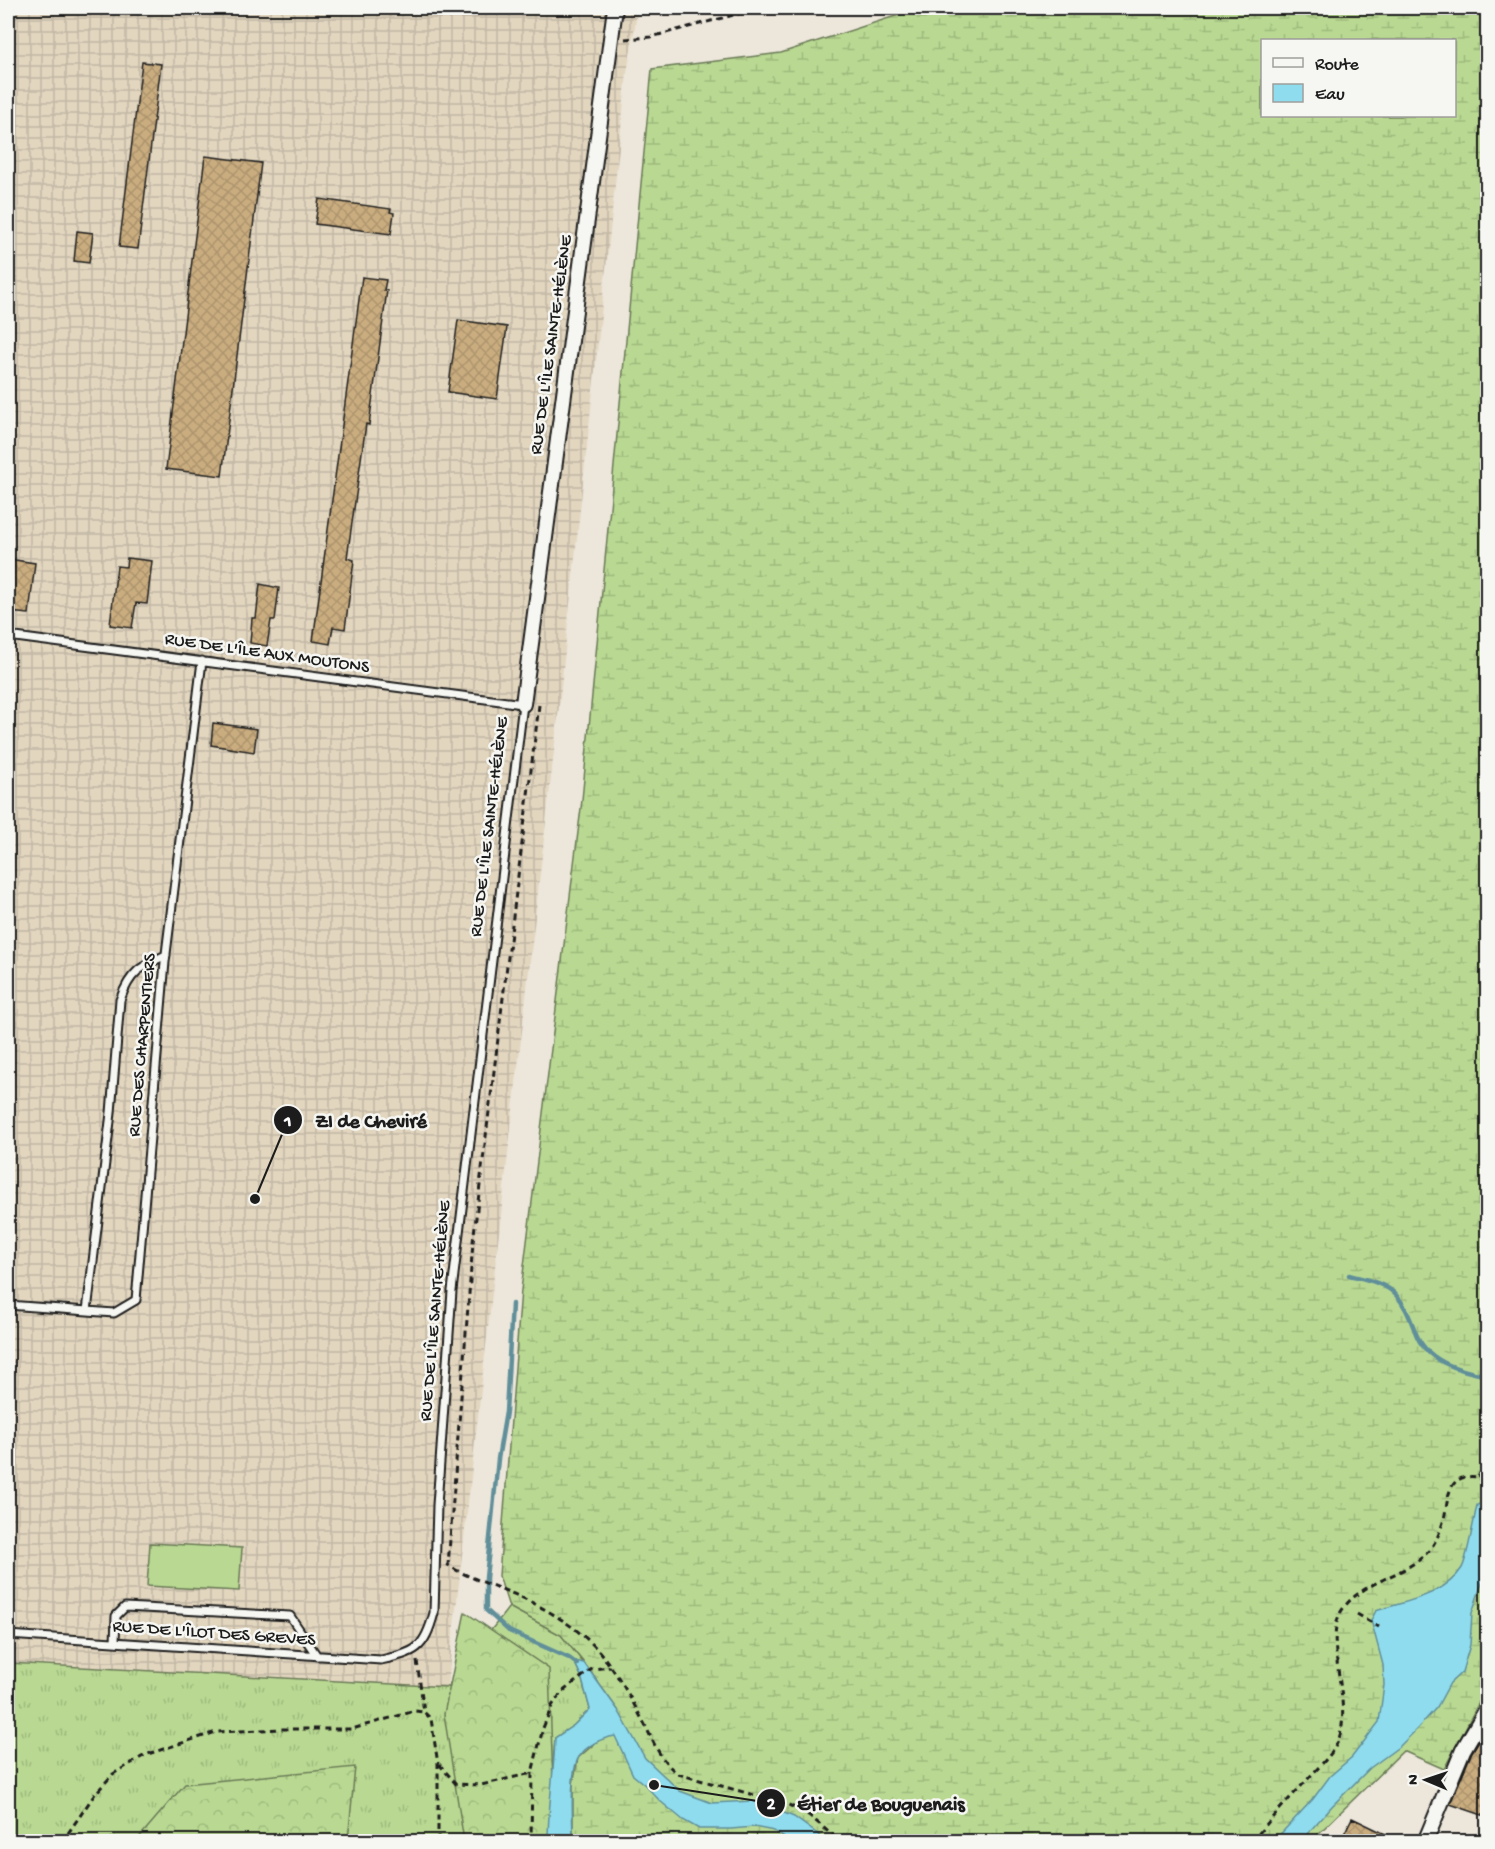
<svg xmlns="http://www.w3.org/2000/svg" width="1495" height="1849" font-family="'Gochi Hand',sans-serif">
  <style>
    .industrial { fill: url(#industrial-grid) }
    .grass { fill: url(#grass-tufts); stroke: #6a7a57; stroke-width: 1.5 }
    .forest { fill: url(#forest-crowns); stroke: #6a7a57; stroke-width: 1.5 }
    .wetland { fill: url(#wetland-marsh); stroke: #6a7a57; stroke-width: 1.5; fill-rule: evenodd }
    .pitch { fill: #b9d992; stroke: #6a7a57; stroke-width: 1.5 }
    .water { fill: #8fdcee; stroke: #618f9a; stroke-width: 1.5 }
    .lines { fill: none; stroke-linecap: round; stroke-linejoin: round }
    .stream { stroke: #618f9a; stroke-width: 4.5 }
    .building { fill: url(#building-cross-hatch); stroke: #1c1c1c; stroke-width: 1.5 }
    .lane-casing { stroke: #1c1c1c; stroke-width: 11 }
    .street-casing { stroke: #1c1c1c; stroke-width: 18 }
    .path { stroke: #1c1c1c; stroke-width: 3; stroke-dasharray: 6 4.5; stroke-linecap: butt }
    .lane { stroke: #f6f6f2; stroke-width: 7 }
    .street { stroke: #f6f6f2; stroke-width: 14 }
    .labels { text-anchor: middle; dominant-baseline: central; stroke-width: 5; stroke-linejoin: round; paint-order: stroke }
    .street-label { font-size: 18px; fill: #1c1c1c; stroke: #f6f6f2 }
    .leader { fill: none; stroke: #1c1c1c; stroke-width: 2 }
    .callout-dot { fill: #1c1c1c; stroke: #f6f6f2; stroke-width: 2 }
    .mark-label { font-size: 18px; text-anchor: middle; font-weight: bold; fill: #fff }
    .callout-label { font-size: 20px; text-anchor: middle; font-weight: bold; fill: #1c1c1c; stroke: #f6f6f2; stroke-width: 5; stroke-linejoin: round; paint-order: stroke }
  </style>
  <defs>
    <pattern id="industrial-grid" width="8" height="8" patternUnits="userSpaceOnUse" patternTransform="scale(1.5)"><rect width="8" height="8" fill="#e2d6bf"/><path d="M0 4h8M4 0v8" fill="none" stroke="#c1b7a4"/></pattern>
    <pattern id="grass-tufts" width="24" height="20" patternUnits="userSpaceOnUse" patternTransform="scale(1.5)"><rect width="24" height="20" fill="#b9d992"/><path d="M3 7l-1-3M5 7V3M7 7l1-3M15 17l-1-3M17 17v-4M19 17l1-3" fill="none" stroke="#9eba7d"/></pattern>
    <pattern id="forest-crowns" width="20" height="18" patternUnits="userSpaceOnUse" patternTransform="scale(1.5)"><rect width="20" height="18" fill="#b9d992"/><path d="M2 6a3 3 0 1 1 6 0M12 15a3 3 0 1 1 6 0" fill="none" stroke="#9eba7d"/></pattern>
    <pattern id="wetland-marsh" width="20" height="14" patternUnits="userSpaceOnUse" patternTransform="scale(1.5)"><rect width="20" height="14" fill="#b9d992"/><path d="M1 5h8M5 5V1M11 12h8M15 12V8" fill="none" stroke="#9eba7d"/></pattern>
    <pattern id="building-cross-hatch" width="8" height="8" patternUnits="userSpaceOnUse" patternTransform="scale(1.5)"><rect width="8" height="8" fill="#caad7f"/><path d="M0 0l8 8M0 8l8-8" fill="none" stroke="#ad946d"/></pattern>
  </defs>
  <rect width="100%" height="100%" fill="#ede7db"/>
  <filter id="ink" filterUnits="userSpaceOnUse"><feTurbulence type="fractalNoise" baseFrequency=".0167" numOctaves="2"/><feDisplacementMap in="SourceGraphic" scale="12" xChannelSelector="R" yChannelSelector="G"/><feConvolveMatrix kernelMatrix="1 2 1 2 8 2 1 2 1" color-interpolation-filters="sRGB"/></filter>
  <g filter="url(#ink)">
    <path class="industrial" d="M8,8H638L627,73L556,734L447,1687L8,1663Z"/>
    <path class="grass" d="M509,1607L561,1635L584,1663L574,1661L581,1676L590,1709L574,1725L555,1738L548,1841H8V1663L447,1687Z"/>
    <path class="forest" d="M465,1612L549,1669L555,1841H464L444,1714Z
      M355,1767L348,1841H136L185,1784Z"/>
    <path class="wetland" d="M920,8H1487L1488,1685L1444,1769L1403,1751L1311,1841H573V1784L578,1758L600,1739L618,1710L584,1663L561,1635L509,1607L499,1576L521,1290L582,800L652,69L781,53ZM1262,40H1454V116H1262Z"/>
    <path class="pitch" d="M150,1543L242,1548L239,1591L147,1586Z"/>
    <path class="water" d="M1487,1501V1568L1472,1613L1470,1645L1462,1672L1450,1683L1437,1707L1418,1728L1400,1746L1370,1768L1332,1806L1301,1841H1274L1313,1799L1330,1776L1352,1757L1379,1722L1384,1685L1383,1665L1371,1620L1376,1611C1405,1601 1444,1596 1462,1568C1467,1559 1474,1519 1477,1505Z
      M574,1661L584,1663L618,1710L645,1758L680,1791L712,1803L752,1801L772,1808L794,1817L827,1841H789L774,1831L754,1827L731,1829H699L683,1820L660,1801L645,1785L633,1775L615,1736C602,1738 587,1745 579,1757C569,1772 573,1822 573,1841H548C548,1807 554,1773 555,1738L574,1725L590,1709L581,1676Z"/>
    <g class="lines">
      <path class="stream" d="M1349,1275C1364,1279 1386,1283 1396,1295C1407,1307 1411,1322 1417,1336C1429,1363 1462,1371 1488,1376
        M512,1304L506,1412L498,1459L486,1578V1610L509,1631L569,1658L577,1664"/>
    </g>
    <path class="building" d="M142,62L161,64L138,249L119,247Z
      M205,156L261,163L222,476L166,469Z
      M319,199L391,209L390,212L394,213L391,234L315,224Z
      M77,231L93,233L89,263L74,261Z
      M362,277L386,280L384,290H387L369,425L366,424L347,558L354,560L345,629L333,627L330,644L313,641Z
      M458,320L507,327L497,399L448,392Z
      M127,558L152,561L147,604L136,603L132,628L110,625L117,566L126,567Z
      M8,559L35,563L29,614L8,612Z
      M260,584L279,588L275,620H271L267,646L250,643L252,618H256Z
      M213,723L257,729L254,752L211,745Z
      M1488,1726V1817L1450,1804L1472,1752Z
      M1352,1818L1402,1842H1361L1344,1834Z"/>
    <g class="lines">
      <g class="lane-casing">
        <path id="lane" d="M8,636L523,704L452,1291L437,1505L434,1613C424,1650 416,1652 381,1660L8,1635
          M8,1305L114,1313L136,1300L165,962L202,661
          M87,1311L111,1113L120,1000C130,972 140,967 166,955
          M115,1642L116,1616L125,1607L290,1616L317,1656"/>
      </g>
      <g class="street-casing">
        <path id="street" d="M523,704L615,8
          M1425,1842L1463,1750L1488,1707"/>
      </g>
      <path class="path" d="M625,39L651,37L760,8
        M539,705L473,1242L448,1565C468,1578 490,1584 511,1593C539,1604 576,1626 596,1648C615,1669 629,1695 643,1721C654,1742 658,1758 678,1774L787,1804L810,1816L840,1842
        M1478,1477L1488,1460
        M1357,1614L1379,1627
        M417,1661L424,1712L431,1719L438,1764V1842
        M439,1764L456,1784L481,1785L532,1773
        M62,1842L95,1794L113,1774L145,1755L216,1732L283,1729H352L415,1711L424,1712
        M531,1842L532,1773L543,1728L552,1706L562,1692L592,1669L611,1667
        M1252,1842C1269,1820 1288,1800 1307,1780C1317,1768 1332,1756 1338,1741C1354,1703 1322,1640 1342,1610C1363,1579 1410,1576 1431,1548C1437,1540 1441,1529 1444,1519C1449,1498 1446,1473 1478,1477L1488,1489"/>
      <use href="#lane" class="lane"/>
      <use href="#street" class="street"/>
    </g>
  </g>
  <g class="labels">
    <g class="street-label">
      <text transform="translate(552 345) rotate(-82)">RUE DE L'ÎLE SAINTE-HÉLÈNE</text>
      <text transform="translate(267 654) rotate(8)">RUE DE L'ÎLE AUX MOUTONS</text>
      <text transform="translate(490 827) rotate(-83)">RUE DE L'ÎLE SAINTE-HÉLÈNE</text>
      <text transform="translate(143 1045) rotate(-85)">RUE DES CHARPENTIERS</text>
      <text transform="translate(436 1311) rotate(-85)">RUE DE L'ÎLE SAINTE-HÉLÈNE</text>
      <text transform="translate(214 1634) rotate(4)">RUE DE L'ÎLOT DES GREVES</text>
    </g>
  </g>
  <path class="leader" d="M255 1199L288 1120M654 1785L771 1803"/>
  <g class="callout-dot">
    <circle cx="255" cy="1199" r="6"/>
    <circle cx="654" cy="1785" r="6"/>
    <circle cx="288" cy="1120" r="15"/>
    <circle cx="771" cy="1803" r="15"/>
  </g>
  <g class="mark-label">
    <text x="288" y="1126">1</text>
    <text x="771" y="1809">2</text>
  </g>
  <g class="callout-label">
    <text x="371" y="1127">ZI de Cheviré</text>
    <text x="881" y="1810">Étier de Bouguenais</text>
  </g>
  <rect width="1495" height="1849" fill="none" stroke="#f6f6f2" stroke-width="30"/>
  <rect x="15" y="15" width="1465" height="1819" fill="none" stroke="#1c1c1c" stroke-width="2" filter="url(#ink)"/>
  <rect x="1261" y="39" width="195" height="78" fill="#f6f6f2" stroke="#9f9f9c" stroke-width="1.5"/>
  <rect x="1273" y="58" width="30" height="9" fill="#f6f6f2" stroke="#9f9f9c" stroke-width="1.5"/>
  <text x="1315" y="69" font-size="18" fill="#1c1c1c">Route</text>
  <rect x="1273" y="84" width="30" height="18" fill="#8fdcee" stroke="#9f9f9c" stroke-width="1.5"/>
  <text x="1315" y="99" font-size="18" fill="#1c1c1c">Eau</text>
  <g transform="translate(1426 1780) rotate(272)" stroke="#f6f6f2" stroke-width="4.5" paint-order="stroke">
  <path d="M0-4.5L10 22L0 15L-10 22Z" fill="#1c1c1c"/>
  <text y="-9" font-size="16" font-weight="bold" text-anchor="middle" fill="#1c1c1c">N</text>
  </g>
</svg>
